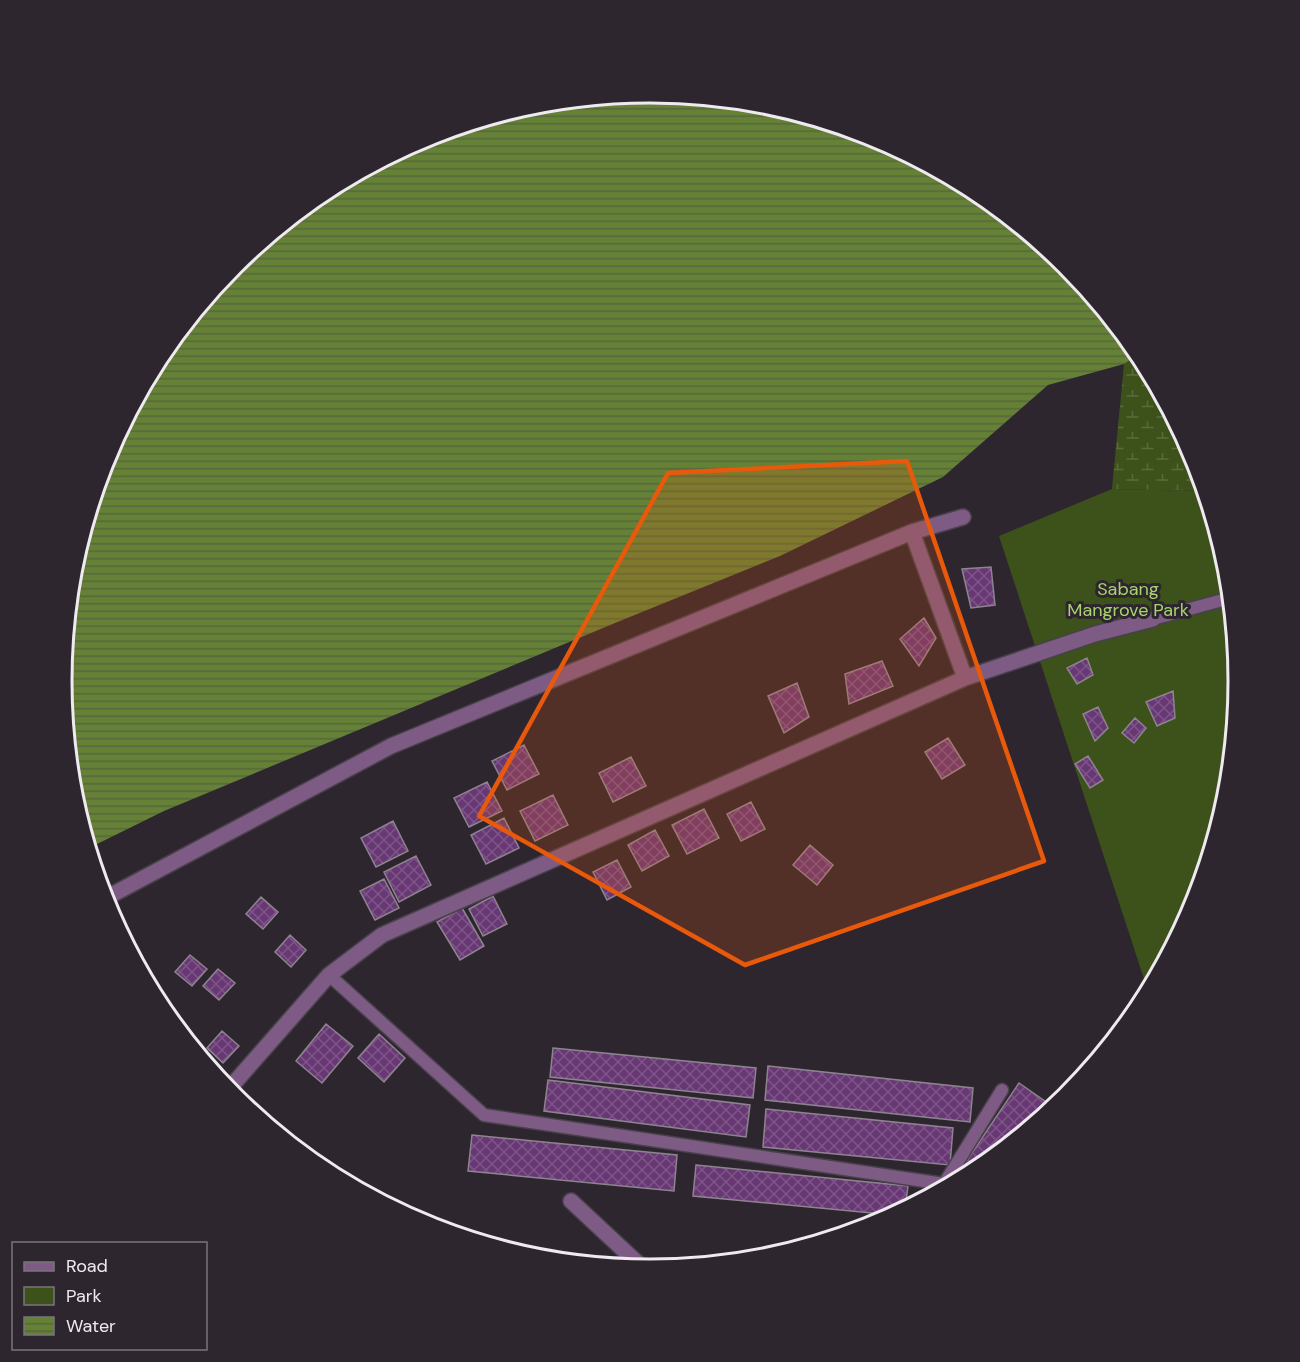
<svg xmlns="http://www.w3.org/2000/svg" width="1300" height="1362" font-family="'DM Sans',sans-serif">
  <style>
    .wetland { fill: url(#wetland-marsh) }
    .park { fill: #3d521b }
    .water { fill: url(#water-rules) }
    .building { fill: url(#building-cross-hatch); stroke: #8d848f; stroke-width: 1.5 }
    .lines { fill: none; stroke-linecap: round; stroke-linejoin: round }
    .service-casing { stroke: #48414a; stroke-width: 15 }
    .minor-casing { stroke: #48414a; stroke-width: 18 }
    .service { stroke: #7d5b85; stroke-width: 12 }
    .minor { stroke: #7d5b85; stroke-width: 15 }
    .marked { fill: #e8590c; fill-opacity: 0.2; stroke: #e8590c; stroke-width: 4.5; stroke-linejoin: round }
    .labels { text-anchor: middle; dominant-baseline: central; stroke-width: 6; stroke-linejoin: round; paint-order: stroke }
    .park-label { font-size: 18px; fill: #a9d36c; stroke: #2d262f }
    .rim { fill: none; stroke: #efeaf0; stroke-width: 3 }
  </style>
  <defs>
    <pattern id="wetland-marsh" width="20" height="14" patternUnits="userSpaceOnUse" patternTransform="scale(1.5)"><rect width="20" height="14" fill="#3d521b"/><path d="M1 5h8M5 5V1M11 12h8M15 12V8" fill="none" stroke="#596b3c"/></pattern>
    <pattern id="water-rules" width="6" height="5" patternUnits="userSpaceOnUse" patternTransform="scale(1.5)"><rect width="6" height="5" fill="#648135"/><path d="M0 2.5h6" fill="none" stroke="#57663e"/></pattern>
    <pattern id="building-cross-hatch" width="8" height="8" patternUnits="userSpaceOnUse" patternTransform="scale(1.5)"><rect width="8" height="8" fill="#683874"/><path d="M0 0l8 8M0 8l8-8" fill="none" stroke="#7e5588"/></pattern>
  </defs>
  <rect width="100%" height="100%" fill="#2d262f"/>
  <path class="wetland" d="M1139,354L1194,456L1204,491L1112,489L1124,364Z"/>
  <path class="park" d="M1112,489L1204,491L1227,567L1238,681L1227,796L1194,907L1148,991L999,536Z"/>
  <path class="water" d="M650,93L765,104L876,137L977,192L1066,265L1139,354L1124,364L1048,385L943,477L780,556L615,623L164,811L89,848L73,795L62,681L73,566L106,455L161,354L234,265L323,191L425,137L480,120L536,104Z"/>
  <path class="building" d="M991,567L995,605L971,608L962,569Z
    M924,618L936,638L919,666L900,639Z
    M1087,658L1093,675L1077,684L1067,668Z
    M882,661L893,686L849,704L845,674Z
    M797,683L809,717L784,733L768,696Z
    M1173,691L1175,718L1157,726L1146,702Z
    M1098,707L1108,728L1095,741L1083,714Z
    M1135,718L1146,728L1134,743L1122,733Z
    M948,738L965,765L942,779L925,752Z
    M524,745L539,774L507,790L492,761Z
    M1088,756L1103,780L1090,788L1075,764Z
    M631,757L646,786L613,802L599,773Z
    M487,782L502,811L469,827L454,798Z
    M553,795L568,825L535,841L520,811Z
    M751,802L765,829L741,841L727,814Z
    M704,809L719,838L687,854L672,825Z
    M504,818L519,848L486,864L471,835Z
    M393,821L408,851L376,867L361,838Z
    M655,830L669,856L642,871L628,845Z
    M810,845L833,865L817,885L793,865Z
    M416,856L431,885L399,902L384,872Z
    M617,860L631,887L607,900L593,872Z
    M384,879L399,908L375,920L360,891Z
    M493,896L507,924L483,936L469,909Z
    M261,897L278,912L263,929L246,914Z
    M462,908L484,946L460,960L437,922Z
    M290,935L306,950L291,967L275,952Z
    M190,955L207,969L192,986L175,972Z
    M218,969L235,983L219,1000L203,986Z
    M326,1024L353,1046L322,1083L296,1061Z
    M222,1031L239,1046L223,1063L207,1048Z
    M379,1034L405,1058L384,1082L358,1058Z
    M553,1048L756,1068L753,1098L550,1077Z
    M768,1066L973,1088L970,1122L765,1100Z
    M548,1080L750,1105L746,1137L544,1111Z
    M1019,1083L1049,1104L1039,1120L977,1171L951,1184Z
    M766,1109L953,1128L950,1165L763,1147Z
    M291,1134L304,1145L299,1151L286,1140Z
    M472,1135L677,1155L674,1191L468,1171Z
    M696,1165L908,1186L905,1209L893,1215L693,1196Z"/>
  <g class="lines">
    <g class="service-casing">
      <path id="service" d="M1153,619L1230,598
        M329,975L484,1115L944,1184
        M941,1189L1002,1090"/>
    </g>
    <g class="minor-casing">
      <path id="minor" d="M912,532L965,678
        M104,899L391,746L912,532L963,517
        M228,1090L329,975L382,935L965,678L1095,634L1153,619
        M571,1201L644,1269"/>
    </g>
    <use href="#service" class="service"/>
    <use href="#minor" class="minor"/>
  </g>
  <path class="marked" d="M907,461L1044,861L745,965L479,816L668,473Z"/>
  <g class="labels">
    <g class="park-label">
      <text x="1128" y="589">Sabang<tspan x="1128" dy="21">Mangrove Park</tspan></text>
    </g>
  </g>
  <path d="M0 0H1300V1362H0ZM72 681a578 578 0 1 1 1156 0a578 578 0 1 1-1156 0Z" fill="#2d262f" fill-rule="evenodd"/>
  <path class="rim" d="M72 681a578 578 0 1 1 1156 0a578 578 0 1 1-1156 0Z"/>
  <rect x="12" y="1242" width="195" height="108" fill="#2d262f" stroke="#7b747c" stroke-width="1.5"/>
  <rect x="24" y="1262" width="30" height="9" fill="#7d5b85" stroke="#7b747c" stroke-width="1.5"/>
  <text x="66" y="1272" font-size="18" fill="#efeaf0">Road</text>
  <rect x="24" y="1287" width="30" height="18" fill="#3d521b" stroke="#7b747c" stroke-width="1.5"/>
  <text x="66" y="1302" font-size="18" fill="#efeaf0">Park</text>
  <rect x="24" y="1317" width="30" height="18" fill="url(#water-rules)" stroke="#7b747c" stroke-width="1.5"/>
  <text x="66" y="1332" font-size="18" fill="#efeaf0">Water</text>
</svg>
